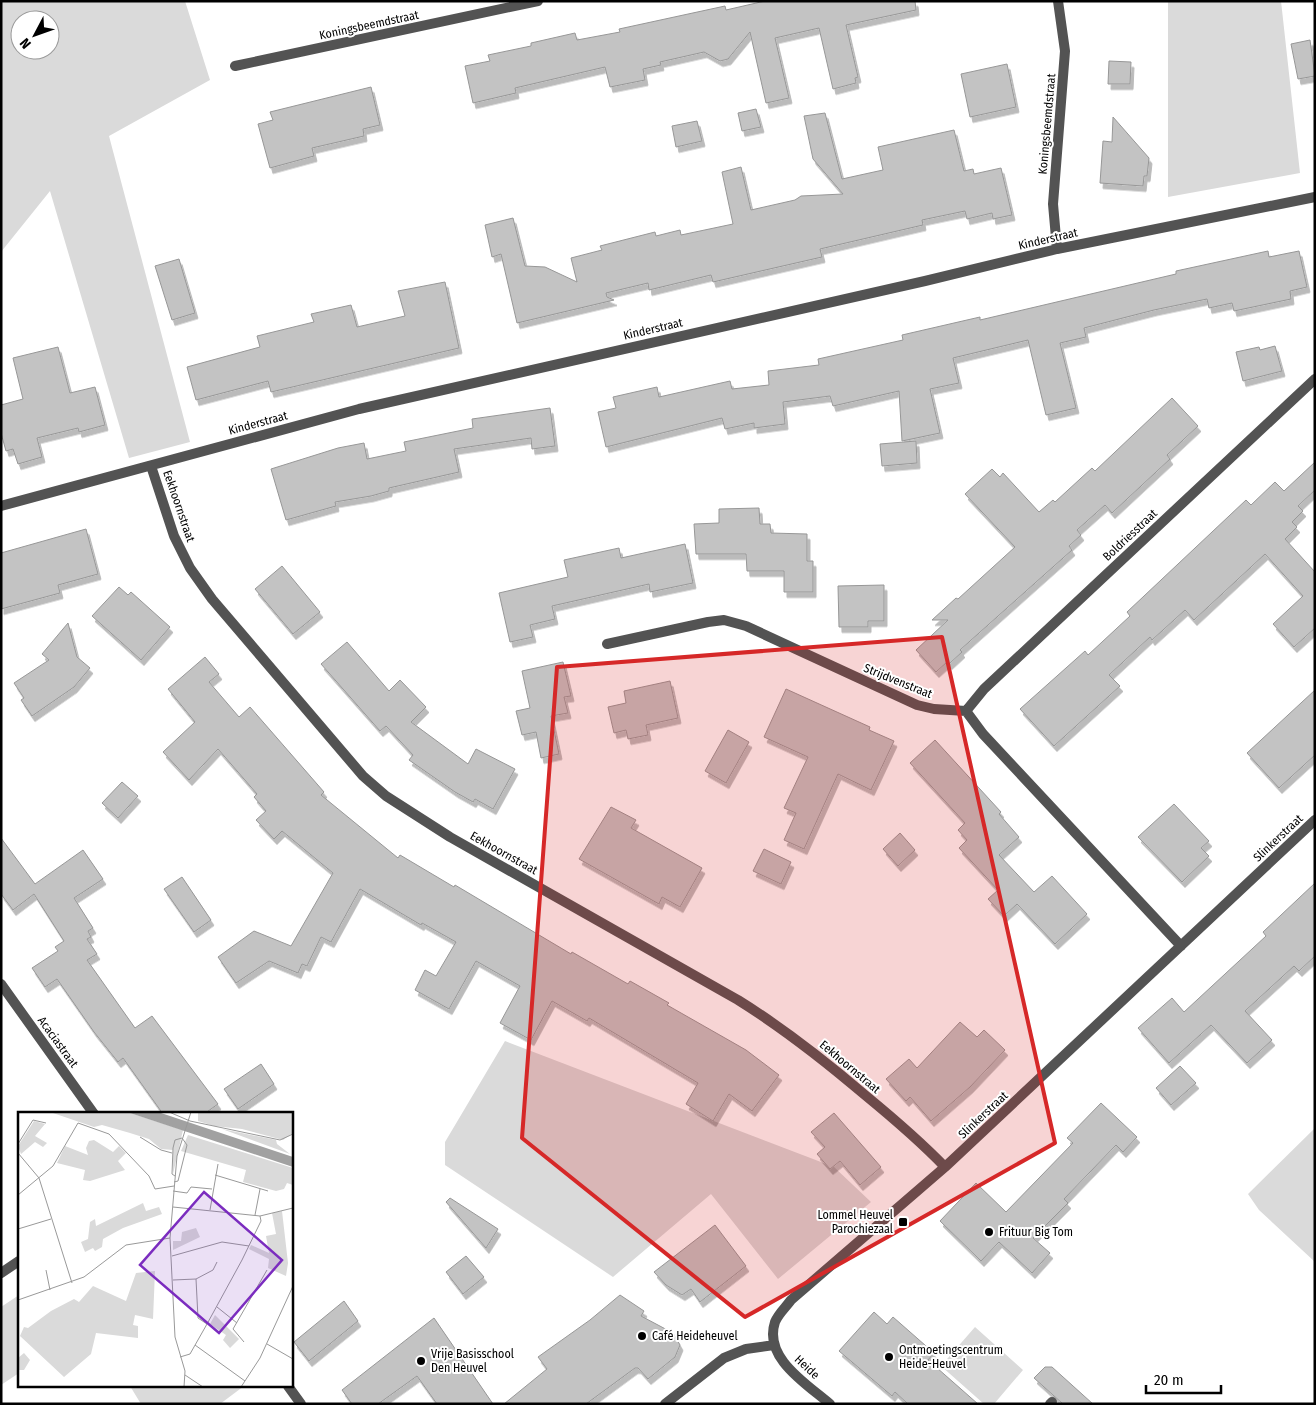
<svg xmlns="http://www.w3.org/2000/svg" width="1316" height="1405" font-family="'Fira Sans Condensed',sans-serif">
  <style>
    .green { fill: #dadada; fill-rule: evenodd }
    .building { fill: #c3c3c3; stroke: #979797; filter: url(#shadow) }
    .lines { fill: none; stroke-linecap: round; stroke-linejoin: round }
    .service { stroke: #535353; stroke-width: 10 }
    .minor { stroke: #535353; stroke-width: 10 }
    .marked { fill: #d62828; fill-opacity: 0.2; stroke: #d62828; stroke-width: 4; stroke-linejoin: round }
    .poi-dot { fill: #000; stroke: #fff; stroke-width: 2 }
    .labels { text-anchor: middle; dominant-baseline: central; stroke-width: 4; stroke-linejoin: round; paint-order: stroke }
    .street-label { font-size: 12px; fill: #000; stroke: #fff }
    .poi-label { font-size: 12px; fill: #000; stroke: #fff; text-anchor: start }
    .inset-road { fill: none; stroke: #999; stroke-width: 1 }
    .view { fill: #7b2cbf; fill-opacity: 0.15; stroke: #7b2cbf; stroke-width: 2.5 }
    .inset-edge { fill: none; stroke: #000; stroke-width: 2.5 }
  </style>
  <defs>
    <filter id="shadow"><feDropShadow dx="3" dy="5.5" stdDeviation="0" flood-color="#0004"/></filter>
  </defs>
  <rect width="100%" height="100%" fill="#fff"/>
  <path class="green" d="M1,1H185L210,80L109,136L190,442L129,458L50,191L1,252ZM20,20H50V50H20Z
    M1168,1H1281L1300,173L1168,197Z
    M505,1041L834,1167L871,1202L778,1279L711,1194L613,1277L445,1165V1142Z
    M1315,1128V1262L1259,1210L1248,1194Z
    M19,1295V1373L1,1385V1307Z
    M975,1327L1023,1370L994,1404H984L941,1366Z
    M130,1386H244L220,1404H141Z"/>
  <path class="building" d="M765,1H915L916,10L846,25L858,77L855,78L856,83L833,89L819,28L775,38L789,98L766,103L750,32L728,59L720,61L704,52L660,62L661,65L643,69L645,80L610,87L605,67L515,88L516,93L473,103L465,66L490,61L488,55L531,46V43L575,33L577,40L620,32L619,29L725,6L726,10Z
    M1310,40L1315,76L1298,79L1291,44Z
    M1109,61L1131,62L1130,84H1108Z
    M1007,64L1016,107L970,117L961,74Z
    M371,87L380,125L363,129L364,136L312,148L314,156L270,168L258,124L273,120L270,112Z
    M756,109L761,127L742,131L738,113Z
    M825,113L842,179L883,170L878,147L954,130L964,171L973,169L974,174L1001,168L1012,215L993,219L992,213L967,219L965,211L922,220L923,225L820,249L822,257L713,282L711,275L649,290L648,283L606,293L607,297L614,300L517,323L501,254L492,257L485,225L513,218L525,266L545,267L577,282L571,258L602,250L600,246L655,232L656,236L680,230L681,235L733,224L722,172L741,167L751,210L795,200L801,196L843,194L813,159L804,116Z
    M1113,117L1149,158L1147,176H1144L1143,186L1100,183L1103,141L1112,142Z
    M697,121L702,141L676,147L672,126Z
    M1268,251L1269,257L1299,251L1307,287L1290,291L1291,299L1234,311L1232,303L1209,308L1207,299L1154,310L1084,328L1086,337L1060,343L1076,408L1046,415L1028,340L953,358L959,383L930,389L940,433L902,441L899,391L833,406L830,396L783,402L785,424L754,428V423L725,429L722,418L606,447L598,412L616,408L613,397L657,387L659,397L730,381L732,389L769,385L768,371L819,365L818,359L903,340L902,335L980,317V320L1176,274V271Z
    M179,259L195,313L172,320L155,266Z
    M445,282L459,348L271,392L268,381L196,400L187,367L260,347L257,336L314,322L311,314L351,305L357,327L405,316L398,291Z
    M1275,346L1282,371L1243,381L1236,352L1259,347L1260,350Z
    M58,347L70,393L95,387L105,425L79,432L78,428L37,438L42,457L18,464L13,449L6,451L1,433V405L23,399L13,358Z
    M1172,398L1198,426L1167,455L1170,459L1112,513L1105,505L1077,530L1081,535L1069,546L1072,550L960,650L962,652L949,664L947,662L936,672L916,650L948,620H932L956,598L958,599L1015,547L965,494L992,469L1000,477L1003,473L1039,512L1053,500L1055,502L1092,468L1095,471Z
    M550,408L555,446L532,449L531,438L454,449L459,472L389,488V491L371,496L335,502L336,506L286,520L271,469L338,448L364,443L367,459L406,451L404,442L473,428L472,419Z
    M916,441L917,463L882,466L880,444Z
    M1315,462V490L1298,506L1303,511L1292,522L1297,527L1285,539L1315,572V628L1294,647L1273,624L1303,596L1265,554L1194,620L1185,610L1152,640L1150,637L1109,675L1120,686L1054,746L1020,709L1085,651L1088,655L1130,616L1127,612L1246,500L1251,505L1275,482L1284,491Z
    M759,508L760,524H770L771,533L807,534V561H813V592H784V571H747L746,554H696L694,524L719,523V509Z
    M86,529L98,574L58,585L60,593L1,609V553Z
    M685,544L693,583L650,592L649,584L552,606L555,619L530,625L533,637L510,642L499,593L568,577L564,560L619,548L621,558Z
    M282,566L320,612L293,634L255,589Z
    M884,585V621H868V627H839L838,586Z
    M119,587L128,595L131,592L170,627L141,660L92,616Z
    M68,623L77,657L90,668L74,687L32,716L21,700L24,698L14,683L49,660L42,654Z
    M347,642L389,691L400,680L426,707L411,722L468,764L476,749L515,769L493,809L475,799L473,802L455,792L409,760L413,755L386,726L380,731L365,714L321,664Z
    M205,657L219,674L209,682L239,717L250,707L324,792L321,795L398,858L400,855L454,887L455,885L571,954L572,952L628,984L630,981L669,1003L667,1005L746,1050L779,1075L752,1111L729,1094L713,1121L686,1104L698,1083L589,1018L587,1021L552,1001L531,1040L500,1023L520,986L476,961L449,1009L415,990L425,970L436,976L456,942L422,923L421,925L360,889L331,942L321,937L307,966L302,964L298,973L269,961L236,983L218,957L254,931L291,946L333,873L282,831L274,839L256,820L266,811L254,797L257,794L218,749L189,780L163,752L195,722L168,689Z
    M563,662L571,696L564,697L568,713L551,716L559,754L541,758L536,732L522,735L516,711L530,708L522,671Z
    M670,681L678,718L646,725L648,735L628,739L626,730L614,733L608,707L626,703L624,691Z
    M786,689L870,727L869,730L894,741L871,790L838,774L804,849L784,840L796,813L784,808L808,757L764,737Z
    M1315,690V755L1279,788L1247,753Z
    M728,730L749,742L726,783L705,771Z
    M935,740L1001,812L999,814L1019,837L999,855L1034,892L1052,876L1087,914L1055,944L1017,904L1004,916L988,899L998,890L959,848L967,840L958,830L965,823L910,763Z
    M122,782L138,796L118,818L102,803Z
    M1174,804L1209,841L1201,848L1209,856L1182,882L1138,837Z
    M611,807L636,820L631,828L702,868L680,907L662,897L659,904L579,859Z
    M900,833L915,850L898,866L883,849Z
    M1,838L35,884L83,850L103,879L74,898L93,928L88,931L91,937L87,939L97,954L87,960L135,1028L152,1016L218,1104L204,1114H163L123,1058L118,1062L94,1032L57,979L45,987L32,968L58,951L55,947L64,941L34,894L13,910L1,894Z
    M764,849L791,862L781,884L753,871Z
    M182,877L211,920L194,932L164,889Z
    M1315,883V956L1299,971L1294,966L1245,1011L1272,1040L1247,1063L1211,1025L1169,1063L1138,1028L1172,998L1184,1012L1266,936L1263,932Z
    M960,1022L977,1037L984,1030L1005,1050L970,1087L931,1121L910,1097L906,1101L886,1079L909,1059L917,1068Z
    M261,1064L274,1084L238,1109L224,1089Z
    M1180,1066L1196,1083L1171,1105L1156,1088Z
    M1101,1103L1137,1137L1123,1152L1116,1145L1064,1199L1068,1203L1033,1238L1050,1253L1032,1273L999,1242L981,1261L940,1221L976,1183L1006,1212L1073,1143L1067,1138Z
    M834,1113L881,1167L860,1185L840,1161L830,1169L817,1154L825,1147L811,1132Z
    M450,1198L498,1229L486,1248L446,1202Z
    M715,1225L746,1266L700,1302L691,1289L682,1295L666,1285L654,1272Z
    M466,1256L484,1277L463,1294L446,1272Z
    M620,1295L644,1311L641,1316L673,1333L680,1345L675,1357L648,1379L638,1368H635L586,1404H504L547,1369L538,1357L590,1320Z
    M344,1301L358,1321L309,1361L294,1342Z
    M874,1312L887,1324L893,1317L934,1353L928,1360L978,1404H908L895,1392L892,1396L839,1351Z
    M434,1318L493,1404H437L417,1376L378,1404H352L342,1390Z
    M1045,1367H1052L1093,1404H1063L1034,1378Z"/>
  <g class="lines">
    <path class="service" d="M1050,1404L1052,1402"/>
    <path class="minor" d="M235,66L538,1
      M1057,249L1053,204L1065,51L1058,1
      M151,466L174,536L190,568L212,599L363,776L386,796L450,837L738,1000C783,1028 824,1060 865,1095C893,1118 920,1141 945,1167
      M1,506L359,409L925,281L1057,249L1315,197
      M607,644L708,622L724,620L746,626L917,705L934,709L966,711L983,734L1181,946
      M966,711L984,689L1315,379
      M1,984L94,1114
      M1,1273L19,1261
      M288,1386L301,1404
      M665,1404L724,1358L746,1349L774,1345
      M830,1404C807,1384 763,1358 775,1322C778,1314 786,1307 791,1300L945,1167L1315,820"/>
  </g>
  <path class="marked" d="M942,637L1055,1143L745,1317L522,1138L557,667Z"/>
  <g class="poi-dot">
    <rect x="898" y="1217" width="10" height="10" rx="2.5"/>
    <circle cx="989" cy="1232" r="5"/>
    <circle cx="642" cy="1336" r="5"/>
    <circle cx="889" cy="1357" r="5"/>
    <circle cx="421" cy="1361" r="5"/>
  </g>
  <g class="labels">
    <g class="street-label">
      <text transform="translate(369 25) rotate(-12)">Koningsbeemdstraat</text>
      <text transform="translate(1047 124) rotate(-85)">Koningsbeemdstraat</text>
      <text transform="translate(1048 239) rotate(-13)">Kinderstraat</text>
      <text transform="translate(653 329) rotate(-13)">Kinderstraat</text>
      <text transform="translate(258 423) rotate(-15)">Kinderstraat</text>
      <text transform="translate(179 506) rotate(71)">Eekhoornstraat</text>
      <text transform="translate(1130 535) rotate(-43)">Boldriesstraat</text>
      <text transform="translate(898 681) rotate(22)">Strijdvenstraat</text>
      <text transform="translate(1278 838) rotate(-43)">Slinkerstraat</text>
      <text transform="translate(504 853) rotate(29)">Eekhoornstraat</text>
      <text transform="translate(58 1042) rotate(54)">Acaciastraat</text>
      <text transform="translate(850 1067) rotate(40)">Eekhoornstraat</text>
      <text transform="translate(983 1115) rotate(-43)">Slinkerstraat</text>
      <text transform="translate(807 1367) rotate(43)">Heide</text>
    </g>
    <g class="poi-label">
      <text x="893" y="1215" text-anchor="end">Lommel Heuvel<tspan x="893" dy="14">Parochiezaal</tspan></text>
      <text x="999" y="1232">Frituur Big Tom</text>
      <text x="652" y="1336">Café Heideheuvel</text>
      <text x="899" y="1350">Ontmoetingscentrum<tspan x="899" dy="14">Heide-Heuvel</tspan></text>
      <text x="431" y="1354">Vrije Basisschool<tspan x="431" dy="14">Den Heuvel</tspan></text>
    </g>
  </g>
  <g transform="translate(18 1112)">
    <rect width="275" height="275" fill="#fff"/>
    <path d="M32,0H109L165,18L155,62V38L143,37L131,27L112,21L84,13L76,15ZM180,0H275V21L265,28L224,17L196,14L180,9ZM16,9L27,12L17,24L29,31L25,35L17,30L3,42L0,34ZM204,17L258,28L259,32L272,42ZM170,23L275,56V73L269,71L266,77L258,79L225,70L228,58L163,39ZM76,28L95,40L101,34L108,41L100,49L107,58L72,69L65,68L67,58L39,51L47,34L70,43L68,36L71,29ZM125,91L128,99L141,95L144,102L105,116L85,127L84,135L77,139L75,136L67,140L63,130L70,127L72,110L77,107L78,114ZM264,99L270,151L268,164L250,156L251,147L231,137L233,133L251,141L248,124L258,122L254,101ZM178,116L182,125L155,138V129H163L164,120ZM137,159L135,207L117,203L115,213L120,214V226L78,221L73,242L46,265L2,224L6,215L10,216L33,199L56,187L61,190L75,174L108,189L118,161ZM197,203L221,227L212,236L205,228L208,223L192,212ZM6,241L12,248L6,258H0V246Z" fill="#dadada"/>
    <path d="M109,0H140L275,45V55Z" fill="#a1a1a1"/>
    <path class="inset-road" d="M151,0L172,9L262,28L275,22M122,25L143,38L154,41M0,32L15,8L28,11M0,41L21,66L54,171M197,63L250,79M156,70L160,69L169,33L164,26L157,28L155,36L154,62L157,64M155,79L169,81L173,75L194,77M0,83L35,54L60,11L91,22L131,64L137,77L156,74M155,95L242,104L275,96M192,98L200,52M237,103L242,77M0,117L33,107M154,144L204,130L231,134M28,158L32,178M178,167L180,206L189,212M155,168L178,167L195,158L199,150M0,188L66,165L108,133L152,126M199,195L219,211M226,230L215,217L249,158M249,232L275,247M177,233L227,269M162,245L172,242L189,212L224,148L243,109L242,104M167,263L185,275M166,275L167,259L157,225L152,126L159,44L173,0M223,275L242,246L275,174"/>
    <path class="view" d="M186,80L264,148L201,221L122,153Z"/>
    <rect width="275" height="275" class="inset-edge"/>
  </g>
  <rect width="1316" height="1405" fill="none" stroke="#000000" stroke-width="5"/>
  <g transform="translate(35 35) rotate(229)"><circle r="24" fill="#ffffff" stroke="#999999"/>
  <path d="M0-4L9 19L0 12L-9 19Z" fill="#000000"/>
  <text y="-8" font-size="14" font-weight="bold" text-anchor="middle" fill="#000000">N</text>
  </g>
  <path d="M1146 1385v8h75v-8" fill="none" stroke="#000000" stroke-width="2.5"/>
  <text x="1154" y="1385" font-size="15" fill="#000000" stroke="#ffffff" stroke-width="4" paint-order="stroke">20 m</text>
</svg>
